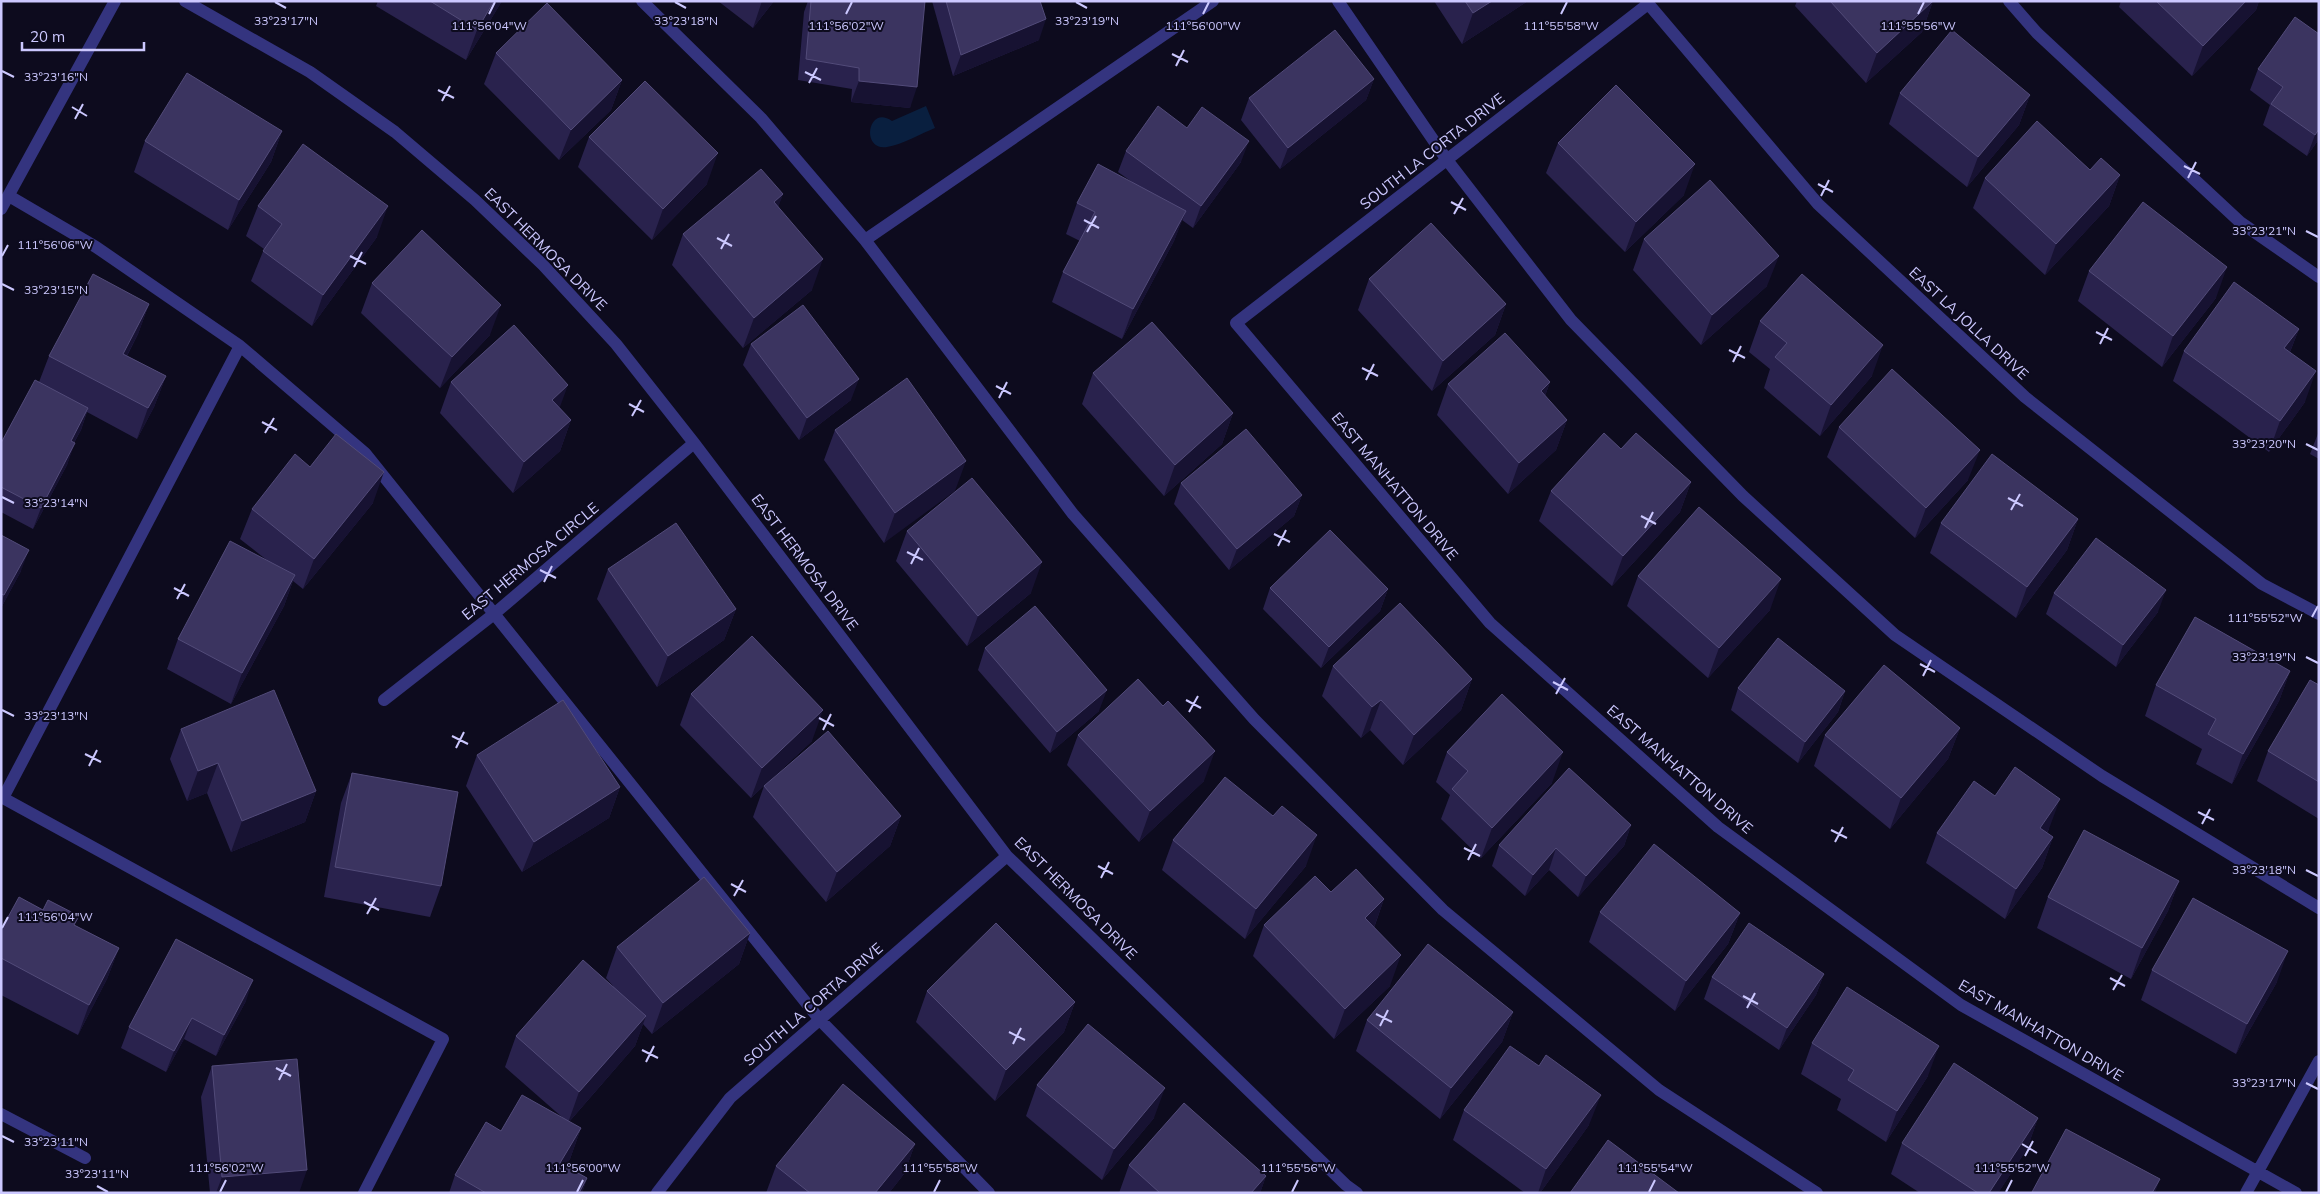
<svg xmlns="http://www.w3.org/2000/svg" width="2320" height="1194" font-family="Mulish,sans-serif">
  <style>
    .water { fill: #091f3f }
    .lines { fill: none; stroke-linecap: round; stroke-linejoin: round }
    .minor { stroke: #34347f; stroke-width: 12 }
    .wall { fill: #29224d }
    .shaded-wall { fill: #171232 }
    .building { fill: #3b3460; stroke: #524b79 }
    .ticks { fill: none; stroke: #ccc8ff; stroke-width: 2 }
    .labels { text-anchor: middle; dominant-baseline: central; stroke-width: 4; stroke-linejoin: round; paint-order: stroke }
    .street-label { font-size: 15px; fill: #ccc8ff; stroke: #0d0b1e }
    .ticks-label { font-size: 12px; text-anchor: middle; fill: #ccc8ff; stroke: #0d0b1e; stroke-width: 4; stroke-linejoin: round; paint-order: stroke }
  </style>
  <rect width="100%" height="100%" fill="#0d0b1e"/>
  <path class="water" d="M926,106L935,128C922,133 901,145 887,147C860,151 868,104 892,121Z"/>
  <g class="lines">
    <path class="minor" d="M185,1L310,72L395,132L475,200L543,265L616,344L694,443L1007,856L1346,1185L1357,1193
      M642,1L761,118L865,240L1073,514L1254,719L1443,910L1659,1090L1817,1193
      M1338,1L1447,160L1571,320L1743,496L1895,635L2102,776L2319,908
      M1646,1L1818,204L2025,397L2262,584L2319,614
      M2009,1L2037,33L2240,222L2319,277
      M1648,4L1236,323L1490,623L1718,827L1961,1005L2296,1193
      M9,196L96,247L240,346L365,453L820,1020L989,1193
      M1,209L115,1
      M865,240L1213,1
      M240,346L3,798L443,1039L364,1193
      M384,700L494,614L694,443
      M1,1114L85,1158
      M657,1193L730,1098L1007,856
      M2246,1193L2319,1061"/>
  </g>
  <path class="wall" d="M378,1H502L466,60L376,6Z
    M718,1H774L753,28Z
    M808,1H925L910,108L851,102L852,89L798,80L804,12Z
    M932,1H1040L1039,40L953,76Z
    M1434,1H1528L1462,44Z
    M1797,1H1933L1922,32L1866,83L1795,6Z
    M2121,1H2259L2256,10L2192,76L2119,7Z
    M2319,34V139L2307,156L2263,125L2270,105L2250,90L2258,69Z
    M496,53L622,80L611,110L559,160L484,84Z
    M1374,79L1366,100L1280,169L1241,120L1249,98Z
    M1900,93L2030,95L2019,125L1967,187L1889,124Z
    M1187,128L1241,162L1193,228L1182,220L1174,241L1122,339L1052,302L1063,272L1080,241L1066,234L1077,203L1132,182L1118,172L1126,151Z
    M282,131L271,162L228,230L134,172L145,141Z
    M589,137L707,184L652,240L578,167Z
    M1558,143L1684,195L1625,252L1546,173Z
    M2120,175L2109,206L2045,275L1973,208L1985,178Z
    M783,194L778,206L812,290L743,348L672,265L683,234Z
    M258,206L377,237L312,326L251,281L264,249L246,236Z
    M1644,239L1767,286L1701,345L1633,270Z
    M2089,271L2216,298L2162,367L2078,301Z
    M1369,279L1506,304L1495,335L1432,391L1358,310Z
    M372,283L490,335L440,388L361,313Z
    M149,304L138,334L127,356L166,376L154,407L137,439L87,412L81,430L74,443L67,465L33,529L1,512V443L39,382L49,356Z
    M1760,321L1872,376L1820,436L1764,388L1770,369L1749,352Z
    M2299,329L2290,352L2305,402L2269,452L2173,381L2184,351Z
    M751,344L851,400L799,440L743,365Z
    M1093,373L1233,413L1222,444L1164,496L1082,404Z
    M451,382L560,408L571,420L560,451L513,493L440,413Z
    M1550,382L1545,396L1567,420L1556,450L1508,494L1437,415L1448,384Z
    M1839,427L1968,480L1915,538L1827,457Z
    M835,430L966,461L884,543L824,460Z
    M2319,431V459L2310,454Z
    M1621,449L1691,482L1680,512L1612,586L1539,521L1551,491Z
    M310,467L373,503L303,589L293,581L284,606L231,704L167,669L178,639L268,561L240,539L252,509Z
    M1181,483L1302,495L1294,516L1229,570L1174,504Z
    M2078,519L2067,550L2016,618L1930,553L1941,523Z
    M907,531L1031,593L967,646L896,561Z
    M1,535L21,571L1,608Z
    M608,569L736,609L724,640L657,687L597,599Z
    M1638,576L1770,610L1708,678L1627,606Z
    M1270,588L1388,589L1380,611L1321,668L1263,609Z
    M2054,593L2158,612L2116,667L2046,614Z
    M985,648L1099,711L1050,753L978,670Z
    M1333,666L1472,679L1461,710L1403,765L1370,730L1361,738L1322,696Z
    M2290,671L2279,701L2232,784L2196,764L2202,749L2145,716L2156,685Z
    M2319,685V819L2257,781L2268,751Z
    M1738,688L1845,691L1838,712L1798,763L1731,710Z
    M691,694L812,741L751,798L680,725Z
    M1960,728L1948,759L1890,829L1814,766L1825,735Z
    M181,729L316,791L305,822L231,852L207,793L187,801L170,759Z
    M1078,735L1204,781L1139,842L1067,765Z
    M1447,752L1552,783L1481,858L1441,819L1450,795L1436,782Z
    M477,755L620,787L609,818L522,872L466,786Z
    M352,773L441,886L430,917L324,897L341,803Z
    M764,786L901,816L890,846L826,902L753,817Z
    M1995,796L2049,829L2047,833L2053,837L2042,868L2005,919L1926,863L1937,833Z
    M1631,825L1624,846L1578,897L1549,870L1525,896L1492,866L1499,845Z
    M1173,840L1306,866L1245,939L1162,870Z
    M2179,881L2168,911L2131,979L2037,928L2048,897Z
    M1331,892L1384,899L1374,928L1390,986L1334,1039L1253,956L1264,925Z
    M43,910L76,926L119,948L107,979L78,1035L1,995V930Z
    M1600,912L1740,913L1728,944L1675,1011L1589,942Z
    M750,933L739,964L652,1034L643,1024L635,1046L569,1122L581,1128L570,1159L565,1166L587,1178L582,1193H449L455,1175L501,1131L563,1118L505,1067L516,1036L613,986L606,978L617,947Z
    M2152,970L2277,982L2236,1054L2141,1000Z
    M1824,974L1816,995L1779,1050L1704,999L1712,977Z
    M927,991L1075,1002L1064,1032L995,1101L916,1022Z
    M246,1001L216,1056L184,1039L166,1072L121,1048L129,1027Z
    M1513,1012L1502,1042L1440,1119L1356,1051L1367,1020Z
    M1812,1043L1928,1076L1886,1142L1837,1110L1841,1099L1801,1074Z
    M212,1066L299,1193H210L201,1097Z
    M1539,1066L1589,1125L1540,1193H1525L1453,1140L1464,1110Z
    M1037,1085L1154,1118L1102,1180L1026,1116Z
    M2038,1118L2027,1149L1998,1193H1920L1891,1174L1902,1143Z
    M915,1144L904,1174L889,1193H766L776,1166Z
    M1129,1165L1266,1176L1260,1193H1119Z"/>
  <path class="shaded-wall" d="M494,1H502L466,60L477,30Z
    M762,1H774L753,28Z
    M1492,1H1528L1462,44L1473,13Z
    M1933,1L1922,32L1866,83L1877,53Z
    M2246,1H2259L2256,10L2192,76L2203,46Z
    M1046,19L1039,40L953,76L961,55Z
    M1374,79L1366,100L1280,169L1288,148Z
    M622,80L611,110L559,160L571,130Z
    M859,81L917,87L910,108L851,102Z
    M2030,95L2019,125L1967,187L1978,157Z
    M2319,129V139L2307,156L2315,135Z
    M282,131L271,162L228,230L239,200Z
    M1249,141L1241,162L1193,228L1201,206Z
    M718,153L707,184L652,240L663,209Z
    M1695,164L1684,195L1625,252L1636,222Z
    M2120,175L2109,206L2045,275L2056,244Z
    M783,194L772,225L774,202Z
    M388,206L377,237L312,326L323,295Z
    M1186,211L1174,241L1122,339L1133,309Z
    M1779,256L1767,286L1701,345L1712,315Z
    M823,259L812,290L743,348L754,318Z
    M2227,267L2216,298L2162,367L2173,336Z
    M149,304L138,334L112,384L123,354Z
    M1506,304L1495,335L1432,391L1443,361Z
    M501,305L490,335L440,388L452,357Z
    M2299,329L2287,359L2284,348Z
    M1883,345L1872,376L1820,436L1831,405Z
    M2316,371L2305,402L2269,452L2280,421Z
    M166,376L154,407L137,439L148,408Z
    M859,379L851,400L799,440L807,418Z
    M1550,382L1539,412L1541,391Z
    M568,385L557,415L552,400Z
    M88,408L81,430L63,462L71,441Z
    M1233,413L1222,444L1164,496L1175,465Z
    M571,420L560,451L513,493L524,462Z
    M1567,420L1556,450L1508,494L1519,463Z
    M75,443L67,465L33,529L41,508Z
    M1980,450L1968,480L1915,538L1926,508Z
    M966,461L955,491L884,543L895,513Z
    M384,472L373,503L303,589L314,559Z
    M1691,482L1680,512L1612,586L1623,556Z
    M1302,495L1294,516L1229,570L1237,549Z
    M2078,519L2067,550L2016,618L2027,587Z
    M29,550L21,571L1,608V604L4,595Z
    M1042,562L1031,593L967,646L978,616Z
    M295,575L284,606L231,704L242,673Z
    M1781,579L1770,610L1708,678L1719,648Z
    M1388,589L1380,611L1321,668L1329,647Z
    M2166,590L2158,612L2116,667L2123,645Z
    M736,609L724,640L657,687L668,656Z
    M2290,671L2279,701L2232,784L2243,754Z
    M1472,679L1461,710L1403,765L1414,735Z
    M1107,690L1099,711L1050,753L1057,732Z
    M1845,691L1838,712L1798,763L1805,742Z
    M1381,700L1370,730L1361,738L1372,707Z
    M823,710L812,741L751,798L762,768Z
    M1960,728L1948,759L1890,829L1901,798Z
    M1215,751L1204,781L1139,842L1150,811Z
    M1563,752L1552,783L1481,858L1492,828Z
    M218,763L207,793L187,801L198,771Z
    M620,787L609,818L522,872L534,842Z
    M316,791L305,822L231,852L242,821Z
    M2060,799L2049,829L2029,858L2040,828Z
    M901,816L890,846L826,902L837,872Z
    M1631,825L1624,846L1578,897L1586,876Z
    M1317,835L1306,866L1245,939L1256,909Z
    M2053,837L2042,868L2005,919L2016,889Z
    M1556,848L1549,870L1525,896L1533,875Z
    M2179,881L2168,911L2131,979L2142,948Z
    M1384,899L1373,930L1365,918Z
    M1740,913L1728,944L1675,1011L1686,981Z
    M750,933L739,964L652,1034L663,1003Z
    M119,948L107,979L78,1035L89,1005Z
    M2288,951L2277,982L2236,1054L2247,1024Z
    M1401,955L1390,986L1334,1039L1345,1009Z
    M1824,974L1816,995L1779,1050L1787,1028Z
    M253,980L246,1001L216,1056L224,1035Z
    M1075,1002L1064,1032L995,1101L1006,1070Z
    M1513,1012L1502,1042L1440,1119L1451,1088Z
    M646,1016L635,1046L568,1123L579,1092Z
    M192,1018L184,1039L166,1072L174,1051Z
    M1939,1046L1928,1076L1886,1142L1897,1111Z
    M1165,1088L1154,1118L1102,1180L1114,1149Z
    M1601,1095L1589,1125L1540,1193H1538L1546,1169Z
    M2038,1118L2027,1149L1998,1193H1989Z
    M581,1128L570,1159L549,1193L560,1163Z
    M915,1144L904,1174L889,1193H875Z
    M307,1170L299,1193H216L222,1177Z
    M1266,1176L1260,1193H1251Z
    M587,1178L582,1193H579Z
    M2160,1179L2155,1193H2152Z"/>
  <path class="building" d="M430,1H494L477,30Z
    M811,1H925L917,87L859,81V68L806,59Z
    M946,1H1040L1046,19L961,55Z
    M1465,1H1492L1473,13Z
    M1830,1H1933L1877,53Z
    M2156,1H2246L2203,46Z
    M547,3L622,80L571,130L496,53Z
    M2295,17L2319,34V129L2315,135L2271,104L2283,87L2258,69Z
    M1335,30L1374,79L1288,148L1249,98Z
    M1952,30L2030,95L1978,157L1900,93Z
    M187,73L282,131L239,200L145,141Z
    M645,81L718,153L663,209L589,137Z
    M1616,85L1695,164L1636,222L1558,143Z
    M1158,106L1187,128L1202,107L1249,141L1201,206L1126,151Z
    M2037,121L2090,170L2101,158L2120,175L2056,244L1985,178Z
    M303,144L388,206L323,295L263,251L282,224L258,206Z
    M1098,164L1186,211L1133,309L1063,272L1095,212L1077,203Z
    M761,169L783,194L774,202L823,259L754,318L683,234Z
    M1710,180L1779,256L1712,315L1644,239Z
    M2143,202L2227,267L2173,336L2089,271Z
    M1431,223L1506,304L1443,361L1369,279Z
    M422,230L501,305L452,357L372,283Z
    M93,274L149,304L123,354L166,376L148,408L49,356Z
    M1802,274L1883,345L1831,405L1775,357L1787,343L1760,321Z
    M2234,282L2299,329L2284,348L2316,371L2280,421L2184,351Z
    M803,305L859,379L807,418L751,344Z
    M1152,322L1233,413L1175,465L1093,373Z
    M514,325L568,385L552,400L571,420L524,462L451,382Z
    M1505,333L1550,382L1541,391L1567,420L1519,463L1448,384Z
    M1892,369L1980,450L1926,508L1839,427Z
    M907,378L966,461L895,513L835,430Z
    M35,380L88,408L71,441L75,443L41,508L1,487V443Z
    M1246,429L1302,495L1237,549L1181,483Z
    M1604,433L1621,449L1636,433L1691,482L1623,556L1551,491Z
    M336,434L384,472L314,559L252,509L295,454L310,467Z
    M1992,454L2078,519L2027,587L1941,523Z
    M972,478L1042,562L978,616L907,531Z
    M1699,507L1781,579L1719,648L1638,576Z
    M676,523L736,609L668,656L608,569Z
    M1330,530L1388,589L1329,647L1270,588Z
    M1,535L29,550L4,595L1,594Z
    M2096,538L2166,590L2123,645L2054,593Z
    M230,541L295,575L242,673L178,639Z
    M1400,603L1472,679L1414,735L1381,700L1372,707L1333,666Z
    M1035,606L1107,690L1057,732L985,648Z
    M2195,617L2290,671L2243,754L2208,734L2216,719L2156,685Z
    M752,636L823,710L762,768L691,694Z
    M1778,638L1845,691L1805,742L1738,688Z
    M1884,665L1960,728L1901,798L1825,735Z
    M1138,679L1163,706L1168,701L1215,751L1150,811L1078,735Z
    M2310,680L2319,685V782L2268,751Z
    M274,690L316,791L242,821L218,763L198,771L181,729Z
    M1502,694L1563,752L1492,828L1452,789L1468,771L1447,752Z
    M563,700L620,787L534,842L477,755Z
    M828,731L901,816L837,872L764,786Z
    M2015,767L2060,799L2040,828L2053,837L2016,889L1937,833L1974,781L1995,796Z
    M1569,768L1631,825L1586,876L1556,848L1533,875L1499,845Z
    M352,773L458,792L441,886L335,867Z
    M1225,777L1273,816L1282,806L1317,835L1256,909L1173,840Z
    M2084,830L2179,881L2142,948L2048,897Z
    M1654,844L1740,913L1686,981L1600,912Z
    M1356,869L1384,899L1365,918L1401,955L1345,1009L1264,925L1315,876L1331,892Z
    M704,877L750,933L663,1003L617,947Z
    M19,897L43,910L48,900L79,916L74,925L119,948L89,1005L1,958V930Z
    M2193,898L2288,951L2247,1024L2152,970Z
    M996,923L1075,1002L1006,1070L927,991Z
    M1749,923L1824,974L1787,1028L1712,977Z
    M176,939L253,980L224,1035L192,1018L174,1051L129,1027Z
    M1428,944L1513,1012L1451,1088L1367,1020Z
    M583,960L646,1016L579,1092L516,1036Z
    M1847,987L1939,1046L1897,1111L1848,1080L1854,1070L1812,1043Z
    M1088,1024L1165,1088L1114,1149L1037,1085Z
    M1510,1046L1539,1066L1546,1055L1601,1095L1546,1169L1464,1110Z
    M297,1059L307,1170L222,1177L212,1066Z
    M1954,1063L2038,1118L1989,1193H1978L1902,1143Z
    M843,1084L915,1144L875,1193H810L776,1166Z
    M522,1095L581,1128L560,1163L587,1178L579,1193H486L455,1175L486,1122L501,1131Z
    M1184,1103L1266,1176L1251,1193H1160L1129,1165Z
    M2066,1129L2160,1179L2152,1193H2034L2032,1192Z
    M1608,1140L1679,1193H1570Z"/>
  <path class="ticks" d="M275,2L286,8M675,2L686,8M1076,2L1087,8M489,14L495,2M846,14L852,2M1203,14L1209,2M1561,14L1567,2M1918,14L1924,2M1172,54L1188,62M1176,66L1184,50M2,71L14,77M805,72L821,80M809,83L817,68M438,90L454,98M442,101L450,86M72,107L87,116M75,119L83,104M2184,166L2200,174M2188,178L2196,162M1818,184L1833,192M1821,196L1829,180M1451,202L1466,210M1454,214L1463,198M1084,220L1099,228M2306,231L2318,237M1087,232L1096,216M717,238L732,246M721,249L729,234M2,256L8,245M350,256L366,264M354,267L362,252M2,284L14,290M2096,332L2112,340M2100,344L2108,328M1729,350L1745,358M1733,362L1741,346M1362,368L1378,376M1366,380L1374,364M996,386L1011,394M999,398L1007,382M629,404L644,412M632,416L641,400M262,422L277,430M265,433L274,418M2306,444L2318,450M2,497L14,503M2008,498L2023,506M2011,510L2020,494M1641,516L1656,524M1645,528L1653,512M1274,534L1290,542M1278,546L1286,530M907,552L923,560M911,564L919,548M540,570L556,578M544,582L552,566M174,588L189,596M177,599L185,584M2312,617L2318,606M2306,657L2318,663M1920,664L1935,672M1923,676L1931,660M1553,682L1568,690M1556,694L1565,678M1186,700L1201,708M2,710L14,716M1189,712L1198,696M819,718L834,726M823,730L831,714M452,736L468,744M456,748L464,732M85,754L101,762M89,766L97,750M2198,812L2214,820M2202,824L2210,809M1831,830L1847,838M1835,842L1843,827M1464,848L1480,856M1468,860L1476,844M1098,866L1113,874M2306,870L2318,876M1101,878L1109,862M731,884L746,892M734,896L743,880M364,902L379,910M367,914L376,898M2,928L8,917M2110,978L2125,986M2113,990L2122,975M1743,996L1758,1004M1747,1008L1755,993M1376,1014L1392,1022M1380,1026L1388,1010M1009,1032L1025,1040M1013,1044L1021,1028M642,1050L658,1058M646,1062L654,1046M276,1068L291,1076M279,1080L287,1064M2306,1083L2318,1089M2,1136L14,1142M2022,1144L2037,1153M2025,1156L2033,1141M97,1186L108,1192M220,1192L226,1180M577,1192L583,1180M934,1192L940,1180M1292,1192L1298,1180M1649,1192L1655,1180M2006,1192L2012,1180"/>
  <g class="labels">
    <g class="street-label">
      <text transform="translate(1432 151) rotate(-38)">SOUTH LA CORTA DRIVE</text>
      <text transform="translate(546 249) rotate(45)">EAST HERMOSA DRIVE</text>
      <text transform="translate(1969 323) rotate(43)">EAST LA JOLLA DRIVE</text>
      <text transform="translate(1395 486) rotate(50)">EAST MANHATTON DRIVE</text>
      <text transform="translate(530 561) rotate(-40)">EAST HERMOSA CIRCLE</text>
      <text transform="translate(805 562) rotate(53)">EAST HERMOSA DRIVE</text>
      <text transform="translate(1680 769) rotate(41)">EAST MANHATTON DRIVE</text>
      <text transform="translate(1076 898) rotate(45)">EAST HERMOSA DRIVE</text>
      <text transform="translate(813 1004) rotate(-41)">SOUTH LA CORTA DRIVE</text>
      <text transform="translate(2041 1030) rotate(30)">EAST MANHATTON DRIVE</text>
    </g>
  </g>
  <g class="ticks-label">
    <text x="686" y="25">33°23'18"N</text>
    <text x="286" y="25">33°23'17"N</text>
    <text x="1087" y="25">33°23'19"N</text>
    <text x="489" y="30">111°56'04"W</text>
    <text x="846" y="30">111°56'02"W</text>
    <text x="1203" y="30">111°56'00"W</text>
    <text x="1561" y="30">111°55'58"W</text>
    <text x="1918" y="30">111°55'56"W</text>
    <text x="56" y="81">33°23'16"N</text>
    <text x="2264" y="235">33°23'21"N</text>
    <text x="55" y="249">111°56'06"W</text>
    <text x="56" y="294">33°23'15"N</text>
    <text x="2264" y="448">33°23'20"N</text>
    <text x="56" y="507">33°23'14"N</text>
    <text x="2265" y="622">111°55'52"W</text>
    <text x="2264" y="661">33°23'19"N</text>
    <text x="56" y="720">33°23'13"N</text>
    <text x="2264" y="874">33°23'18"N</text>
    <text x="55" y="921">111°56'04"W</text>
    <text x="2264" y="1087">33°23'17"N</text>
    <text x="56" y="1146">33°23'11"N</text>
    <text x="226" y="1172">111°56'02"W</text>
    <text x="583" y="1172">111°56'00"W</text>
    <text x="940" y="1172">111°55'58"W</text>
    <text x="1298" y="1172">111°55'56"W</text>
    <text x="1655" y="1172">111°55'54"W</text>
    <text x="2012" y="1172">111°55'52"W</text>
    <text x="97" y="1178">33°23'11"N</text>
  </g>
  <rect width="2320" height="1194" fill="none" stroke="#ccc8ff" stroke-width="5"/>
  <path d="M22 42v8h122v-8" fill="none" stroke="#ccc8ff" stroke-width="2.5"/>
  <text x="30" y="42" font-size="15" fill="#ccc8ff" stroke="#0d0b1e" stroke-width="4" paint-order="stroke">20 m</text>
</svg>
